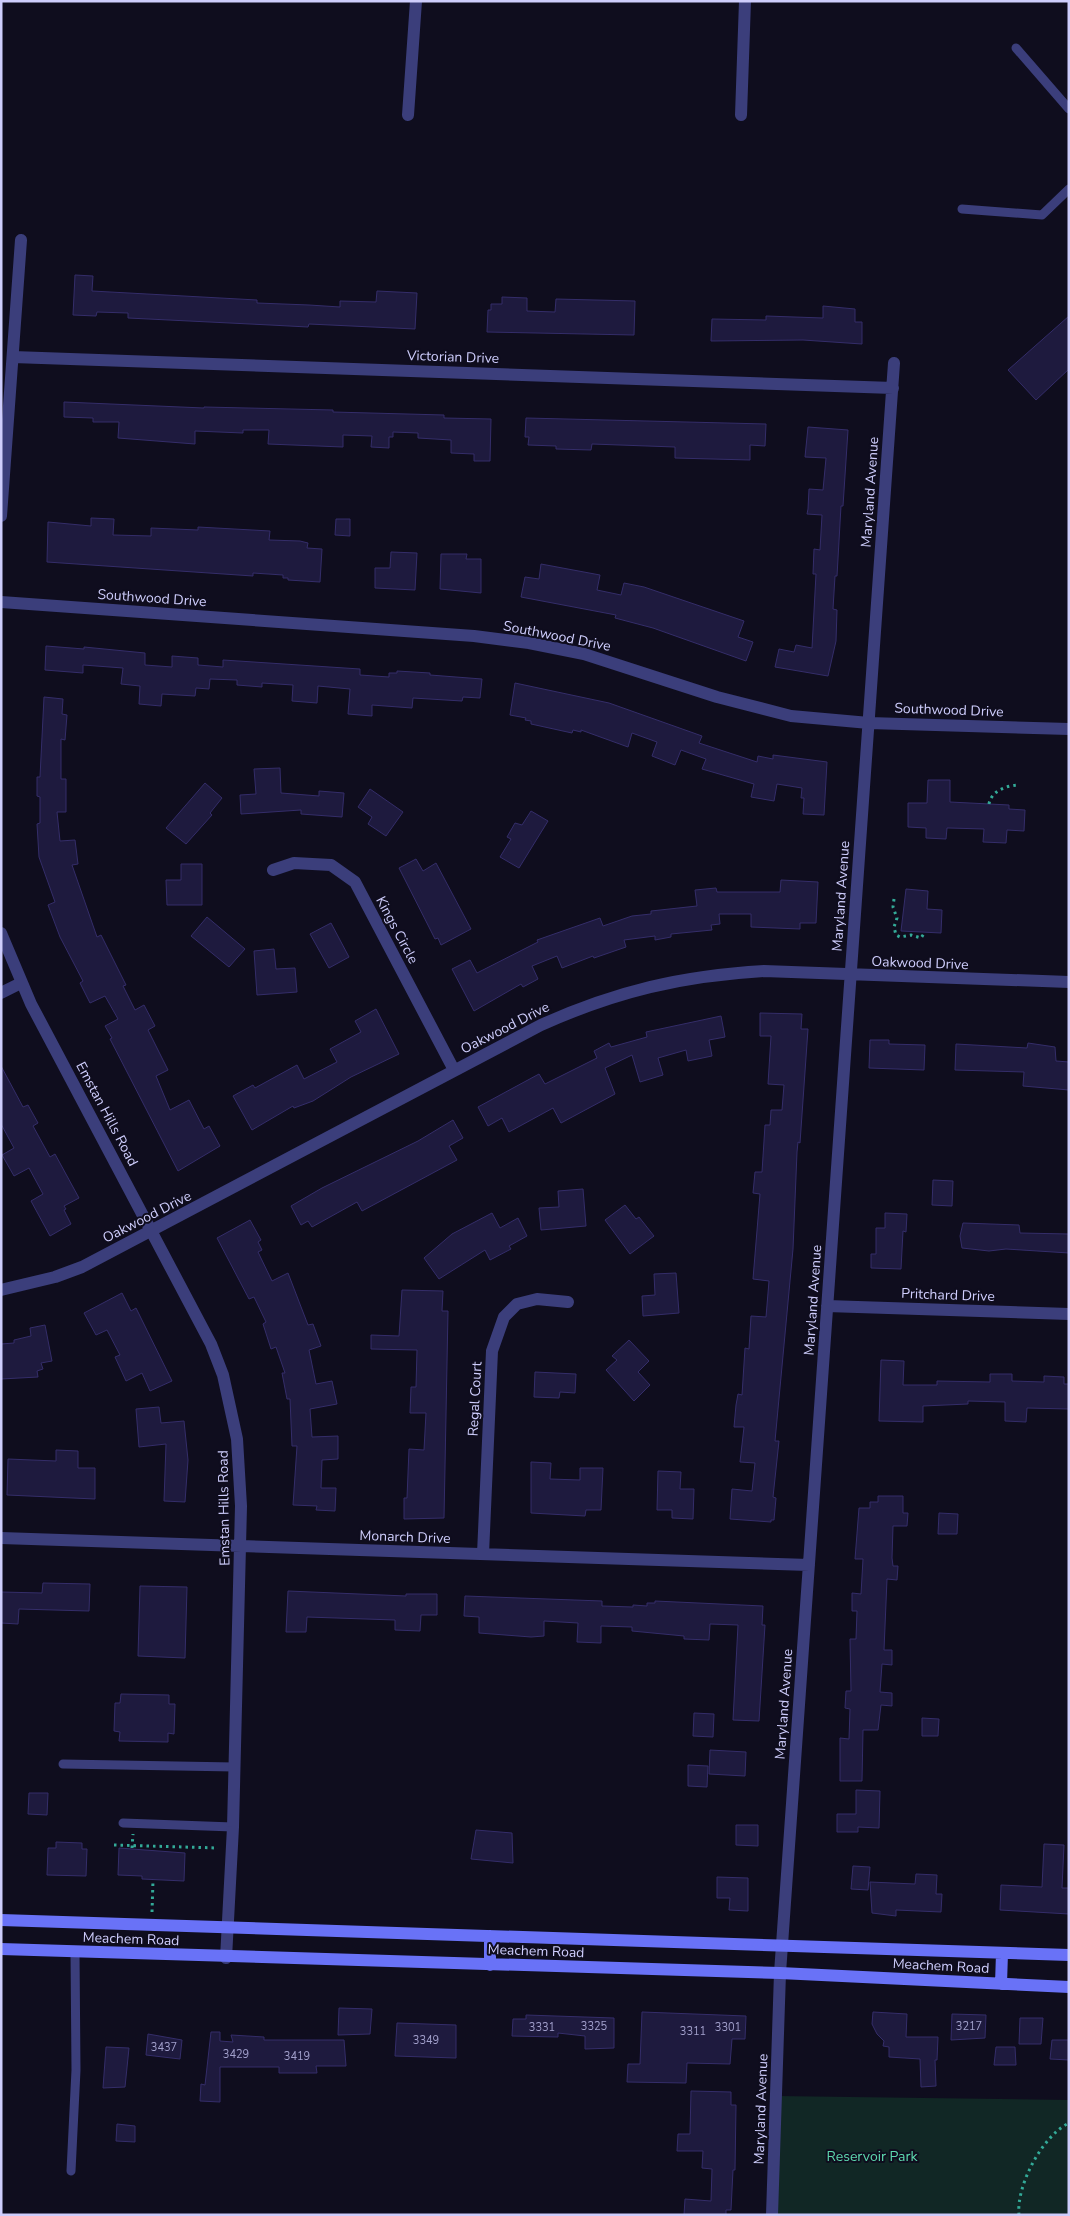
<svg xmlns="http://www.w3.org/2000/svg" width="1070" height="2216" font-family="'Nunito Sans',sans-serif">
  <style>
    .green { fill: #112725 }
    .building { fill: #1e1a3e; stroke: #342d69 }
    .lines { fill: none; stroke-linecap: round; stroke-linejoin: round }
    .path { stroke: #33aa98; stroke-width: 3; stroke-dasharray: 2.5 4; stroke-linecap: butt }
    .lane { stroke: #3b3e7b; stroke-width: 9 }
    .street { stroke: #3b3e7b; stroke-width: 12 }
    .secondary { stroke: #6972f7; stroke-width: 12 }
    .labels { text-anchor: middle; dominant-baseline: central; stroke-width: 4; stroke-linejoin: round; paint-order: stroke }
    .number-label { font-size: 11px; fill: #a2a0cc }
    .street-label { font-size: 14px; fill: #cecdfc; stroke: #0f0d1e }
    .park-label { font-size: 14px; fill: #5dd8ae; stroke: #0f0d1e }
  </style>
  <rect width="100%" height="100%" fill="#0f0d1e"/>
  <path class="green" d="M776,2096L1069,2100V2215H772Z"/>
  <path class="building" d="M75,275L93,276L92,291L257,300V303L309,305L340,307V301L376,302L377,291L417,293L415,329L309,324L308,327L270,325L128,318V313L97,312L96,316L73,315Z
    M502,297L527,298V311L555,312L556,299L635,301L634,335L487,332L488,310H491V304H502Z
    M823,306L855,309V322H862V344L803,340L711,341L712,319L766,320V316L823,318Z
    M1069,316V369L1036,400L1008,370Z
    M64,402L204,408V407L333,410V412L444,415V418L491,419L490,461H474V454L451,453V440L418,438V433L393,432V437H389V448L371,447L372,436L343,435V447L268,444L269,430H243V433L195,431V444L118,438L119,422H93V418L64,417Z
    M526,418L766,424L765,446L750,445V460L675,458V447L592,444L591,450L556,449V446L528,445L529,437H525Z
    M808,427L848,430L843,506H841L837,576H835L833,609L837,610L836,641L828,676L775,667L779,649L794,652L796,645L812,648L816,574H813L814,549L820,550L822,515L807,514L808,509L809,489L823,490L826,458L805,457Z
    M91,518L114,519L113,535L151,536V528L198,530V527L270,531L269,540L300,541L308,543L307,548L322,549L320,582L288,580V578H283V575L253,573V576L47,562L48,522L91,526Z
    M336,519H350V536L335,535Z
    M391,552L417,553L415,590L375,588V568H390Z
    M441,554H467L466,559H481V593L440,589Z
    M541,564L600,575L597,590L621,595L624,583L644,587L744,621L738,637L753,642L746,661L653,628L615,618L616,615L521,597L525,577L539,579Z
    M46,646L84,649V647L145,653V665L172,667V656L198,658V665L223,667V660L360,669V675L389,677V673H397V671L430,673V675L482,679L480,698L463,697L462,701L413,698L412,708L372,705V716L348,714L350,689L318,686L317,703L292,701L293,685L262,683V687L237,685V680L210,679L209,689L196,688L195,696L162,694L161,706L139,704L140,686L121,684L123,668L83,665V673L45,670Z
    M515,683L609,703L702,736L699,743L757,762L758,756L773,759V755L827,762L824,815L803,814L804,798H801L802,788L777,784L774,801L751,797L754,784L702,769L706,759L681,750L675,765L652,756L657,742L632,733L628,747L581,730V732L573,730L572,733L531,724V721L525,720L526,718L510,715Z
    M44,697L63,699L62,714L67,715L65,740L61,739V779H66V812H57L60,841L75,840L78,864L72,865L97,937L101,935L126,985L123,986L135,1010L144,1005L155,1026L148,1030L168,1070L156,1076L170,1110L189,1100L204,1129L209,1126L220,1146L178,1171L110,1039L112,1038L105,1026L118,1019L105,996L90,1003L80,983L83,981L60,937L48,905L55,902L39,857L37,824L40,823V797L37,796V777H40Z
    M280,768L281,793L319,796V791L344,793L342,817L301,814V810L241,814L240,795L256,794L254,769Z
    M928,780H950V802L1009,805V809L1025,810L1024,831L1007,830L1006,843L983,842L984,829L949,828H947L946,839L926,838V828L908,827V803H927Z
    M205,783L222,798L210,813L212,815L186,844L166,828Z
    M370,789L403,812L386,836L368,824L372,817L358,807Z
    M531,811L548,821L519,868L500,857L511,839L507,837L515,823L522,825Z
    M416,859L423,871L436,863L471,929L441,945L438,938L435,939L399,868Z
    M181,864H202V905H167L166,880H181Z
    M781,880L818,882L816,923H800V929L751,927V914H719L720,924L711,925L712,930L671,934V937L655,940V936L624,940L626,947L594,958L593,956L562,968L557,956L532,966L538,979L523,987L521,984L474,1011L452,969L470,960L477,973L538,942L537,940L600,918L603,926L632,916L651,914V911L697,906L695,890L716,888L717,892H780Z
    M906,889L928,891L927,909L942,910L941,933L901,931Z
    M207,917L245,949L229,967L191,936Z
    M331,923L349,957L329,968L310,934Z
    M274,949L276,969L295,968L297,992L257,995L254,951Z
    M376,1009L399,1054L351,1077L313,1101L294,1108L293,1106L252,1130L233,1096L253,1085L255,1088L297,1065L304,1079L337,1062L330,1049L361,1032L355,1021Z
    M760,1013L802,1014L801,1029H808L800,1143L798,1142L797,1152L793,1249L775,1441H779L773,1497L776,1498L774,1520H771V1522L730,1519L732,1489L752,1491L755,1463L740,1462L744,1427H734L736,1405L738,1394L742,1395L745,1348L749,1349L751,1316L766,1317L769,1281L753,1279L760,1194L753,1193L755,1172H762L765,1125H770L771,1110H782L784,1085L768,1084L771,1036H760Z
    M721,1016L725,1037L709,1040L712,1056L688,1061L686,1050L658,1058L663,1075L640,1082L632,1055L605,1068L615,1094L561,1123L553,1108L509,1132L502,1118L488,1126L478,1107L539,1074L545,1084L597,1058L594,1051L609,1043L611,1047L647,1037L646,1032Z
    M870,1040H889V1044L925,1045L924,1070L869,1068Z
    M1028,1043L1055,1047L1056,1061L1069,1062V1090L1023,1086L1024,1072L955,1070L956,1044L1027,1048Z
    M1,1066L23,1107L28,1105L38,1123L33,1126L50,1157L55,1154L79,1198L64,1206L66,1209L64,1210L71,1224L50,1236L31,1201L43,1194L29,1168L14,1176L2,1155L14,1148L1,1124Z
    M453,1120L463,1138L449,1146L457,1160L362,1211L357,1202L312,1227L308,1221L301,1225L291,1206L322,1188L418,1141Z
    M933,1180L953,1181L952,1206L932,1205Z
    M583,1189L586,1226L541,1230L539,1208L559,1207L558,1191Z
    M625,1205L636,1219L639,1217L654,1236L630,1254L605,1220Z
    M492,1213L500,1228L518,1218L527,1236L509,1246L511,1249L490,1260L485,1250L439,1279L424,1258L452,1234Z
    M885,1213L907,1214L906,1232L903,1231L901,1269L871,1268V1254H876V1228H885Z
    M250,1220L261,1240L258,1242L262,1250L258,1252L272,1281L288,1273L308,1325L313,1324L321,1346L309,1350L316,1384L332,1381L337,1404L310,1409L312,1437L338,1436V1459L322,1460L321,1488H336L335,1511L316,1510L317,1506L293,1505L297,1446H292L290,1399H287L282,1373H285L276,1347L271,1349L263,1324L266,1322L254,1297L249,1299L217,1238Z
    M963,1223L1019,1225L1020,1233L1069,1234V1253L1006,1249L989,1251L962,1248L960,1236Z
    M676,1273L679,1313L643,1316L642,1296L655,1295L654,1274Z
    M402,1290L443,1291L442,1311H448L444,1518L404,1519V1498H407L409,1449L424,1450L426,1413H410L411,1387H416L417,1350L371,1349V1335L399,1336Z
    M122,1293L131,1311L136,1308L172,1381L150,1391L142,1373L126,1381L115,1357L120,1355L107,1330L96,1335L84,1313Z
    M45,1325L52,1361L41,1363L43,1369L37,1371L38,1377L1,1379V1344L14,1343V1340L31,1336L30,1328Z
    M629,1340L649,1361L638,1372L650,1385L634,1401L606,1370L617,1360L612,1356Z
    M881,1360L904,1361L903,1385H937V1381L990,1382V1374H1012V1381L1044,1382V1376L1064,1377V1384H1069V1409L1027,1408L1026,1422L1005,1421V1402L968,1401V1404L923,1406V1422L879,1421Z
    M535,1372L576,1374L575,1393L560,1392L559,1398L534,1397Z
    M159,1407L161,1423L184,1421L188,1460L185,1502L164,1501L166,1444L139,1447L136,1409Z
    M56,1450L78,1451V1468H95V1499L7,1495L8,1459L56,1461Z
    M531,1462L551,1463L550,1479L580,1480V1468H603L601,1510H586L585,1516L531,1513Z
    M658,1471L681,1472L680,1489H694L693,1519L672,1518V1510H657Z
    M878,1496H903V1513H908L907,1526H893L892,1558L893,1566H898L897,1580L887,1579L884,1650H892V1665L882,1664L880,1692L892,1693V1706L881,1705L878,1730H863L862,1781H840V1738L849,1739L850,1709L845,1708L846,1691H851L850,1639H856L857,1611H852V1593L861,1594L863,1559H855L859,1508H870V1502H878Z
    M939,1513L958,1514L957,1534H938Z
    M43,1583L90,1584L89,1611L19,1609L18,1624L1,1623V1592L42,1593Z
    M140,1586L187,1587L185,1658L138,1656Z
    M288,1591L406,1596V1594H437V1615H421L420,1631L395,1630V1620L307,1617L306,1632H286Z
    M465,1596L602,1601V1606L633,1607V1605L647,1606V1603H655V1601L763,1606L762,1625H765L759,1721L733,1720L738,1625L710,1624L709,1640L684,1639V1636L632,1631V1627L601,1626V1643L577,1642L578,1623L544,1621V1636L531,1637L479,1633V1617L464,1616Z
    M121,1694L169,1695V1704H175L174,1734L168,1733V1742L119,1741L120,1732L114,1731L115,1703H120Z
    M694,1713L714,1714L713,1737L693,1736Z
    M922,1718L939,1719L938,1736H922Z
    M710,1750L746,1752L745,1776L709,1774Z
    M688,1765L708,1766L707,1787L688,1786Z
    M856,1790L880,1791L879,1828L858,1827V1832H837V1814H856Z
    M29,1793H48L47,1815L28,1814Z
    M736,1825H758V1846L736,1845Z
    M476,1830L512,1833L513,1863L471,1859Z
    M56,1842L82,1843V1849H87L86,1876L47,1875L48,1848H56Z
    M1044,1844L1064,1845L1062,1888H1069V1914L1000,1910L1001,1885L1042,1887Z
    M119,1848L185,1853L184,1881L142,1879V1876L118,1875Z
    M853,1866L870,1867L868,1890L851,1889Z
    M916,1874L937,1875L936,1894H942L941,1912L896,1910V1916L872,1913L870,1882L915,1884Z
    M717,1877L748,1878V1911L729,1910L730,1898H717Z
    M339,2008L372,2009L370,2034L338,2035Z
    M642,2012L746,2016L745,2039H732L730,2064L687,2063L686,2083L627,2082L628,2064H640Z
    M873,2012L907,2014L906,2037H938L937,2060H935L936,2086L921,2087L920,2059L889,2057V2047L883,2046L884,2041L877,2034L872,2024Z
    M952,2014L986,2015L985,2038L951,2040Z
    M526,2015L614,2018V2048L585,2049V2036L558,2033V2037L512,2036L513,2019H526Z
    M1020,2018H1043L1041,2044H1019Z
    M397,2023L456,2025V2058L395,2056Z
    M211,2032H220V2041L233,2042L231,2035L264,2037V2040H344L346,2066H316L317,2073H279V2067H220V2102L200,2101L201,2084L205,2085Z
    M148,2034L182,2040L180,2059L146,2055Z
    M1052,2040H1069V2060L1050,2059Z
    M106,2047L129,2048L125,2087L103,2088Z
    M996,2047H1015L1016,2065H994Z
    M691,2091L731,2092V2105H736L735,2170H733L731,2210H726V2215H684L685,2199L711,2201L712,2169L702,2168L703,2151H677L678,2134H690Z
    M117,2124L135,2126V2142L116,2141Z"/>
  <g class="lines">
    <path class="path" d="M989,804C991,791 1007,785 1019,785
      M894,899L893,907L897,918L894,927L896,935L900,937L911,935L921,938L925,932
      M114,1845L218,1848
      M132,1848L133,1834
      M152,1912L153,1880
      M1019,2215C1016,2186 1042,2136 1069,2123"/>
    <path class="lane" d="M1016,48L1069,109
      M962,209L1042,215L1069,189
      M63,1764L235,1767
      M123,1823L233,1827
      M71,2171L76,2070L75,1952"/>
    <path class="street" d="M408,115L416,1
      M741,115L745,1
      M13,357L893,388
      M1,516L21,240
      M1,602L474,636L529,643L584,654L717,697L791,716L869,723L1069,729
      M273,870L294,863L331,865L355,882L454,1070
      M1,933L31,1004L211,1344L223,1375L237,1439L241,1506L233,1827L226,1958
      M1,993L21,983
      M1,1290L55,1277L82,1267L541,1025C617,991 681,976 764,971L1069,982
      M827,1306L1069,1314
      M1,1538L809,1565
      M483,1554L492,1351L504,1317L517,1304L537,1299L568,1302
      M772,2215L780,1973L894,363"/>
    <path class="secondary" d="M1,1920L1069,1955
      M1,1949L780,1973L1069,1987
      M490,1965V1936
      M1001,1984L1002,1953"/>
  </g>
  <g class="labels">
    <g class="number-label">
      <text x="594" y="2026">3325</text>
      <text x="969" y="2026">3217</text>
      <text x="542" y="2027">3331</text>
      <text x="728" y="2027">3301</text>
      <text x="693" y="2031">3311</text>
      <text x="426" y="2040">3349</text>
      <text x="164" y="2047">3437</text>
      <text x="236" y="2054">3429</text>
      <text x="297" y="2056">3419</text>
    </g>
    <g class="street-label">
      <text transform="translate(453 357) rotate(2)">Victorian Drive</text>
      <text transform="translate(870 492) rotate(-86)">Maryland Avenue</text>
      <text transform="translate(152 598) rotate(4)">Southwood Drive</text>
      <text transform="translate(557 636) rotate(11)">Southwood Drive</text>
      <text transform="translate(949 710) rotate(2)">Southwood Drive</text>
      <text transform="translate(841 896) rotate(-86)">Maryland Avenue</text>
      <text transform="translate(397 930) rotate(62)">Kings Circle</text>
      <text transform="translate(920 963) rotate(2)">Oakwood Drive</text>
      <text transform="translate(505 1028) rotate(-27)">Oakwood Drive</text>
      <text transform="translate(107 1114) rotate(62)">Emstan Hills Road</text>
      <text transform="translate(147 1217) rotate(-27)">Oakwood Drive</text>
      <text transform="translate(948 1295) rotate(2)">Pritchard Drive</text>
      <text transform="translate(813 1300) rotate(-86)">Maryland Avenue</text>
      <text transform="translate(475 1399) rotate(-87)">Regal Court</text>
      <text transform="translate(224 1508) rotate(-91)">Emstan Hills Road</text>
      <text transform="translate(405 1537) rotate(2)">Monarch Drive</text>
      <text transform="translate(784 1704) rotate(-86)">Maryland Avenue</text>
      <text transform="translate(131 1939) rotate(2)">Meachem Road</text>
      <text transform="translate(536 1951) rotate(2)">Meachem Road</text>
      <text transform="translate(941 1966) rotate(3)">Meachem Road</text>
      <text transform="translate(761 2109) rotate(-88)">Maryland Avenue</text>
    </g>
    <g class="park-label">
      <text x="872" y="2156">Reservoir Park</text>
    </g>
  </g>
  <rect width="1070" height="2216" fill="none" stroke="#cecdfc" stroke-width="5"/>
</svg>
